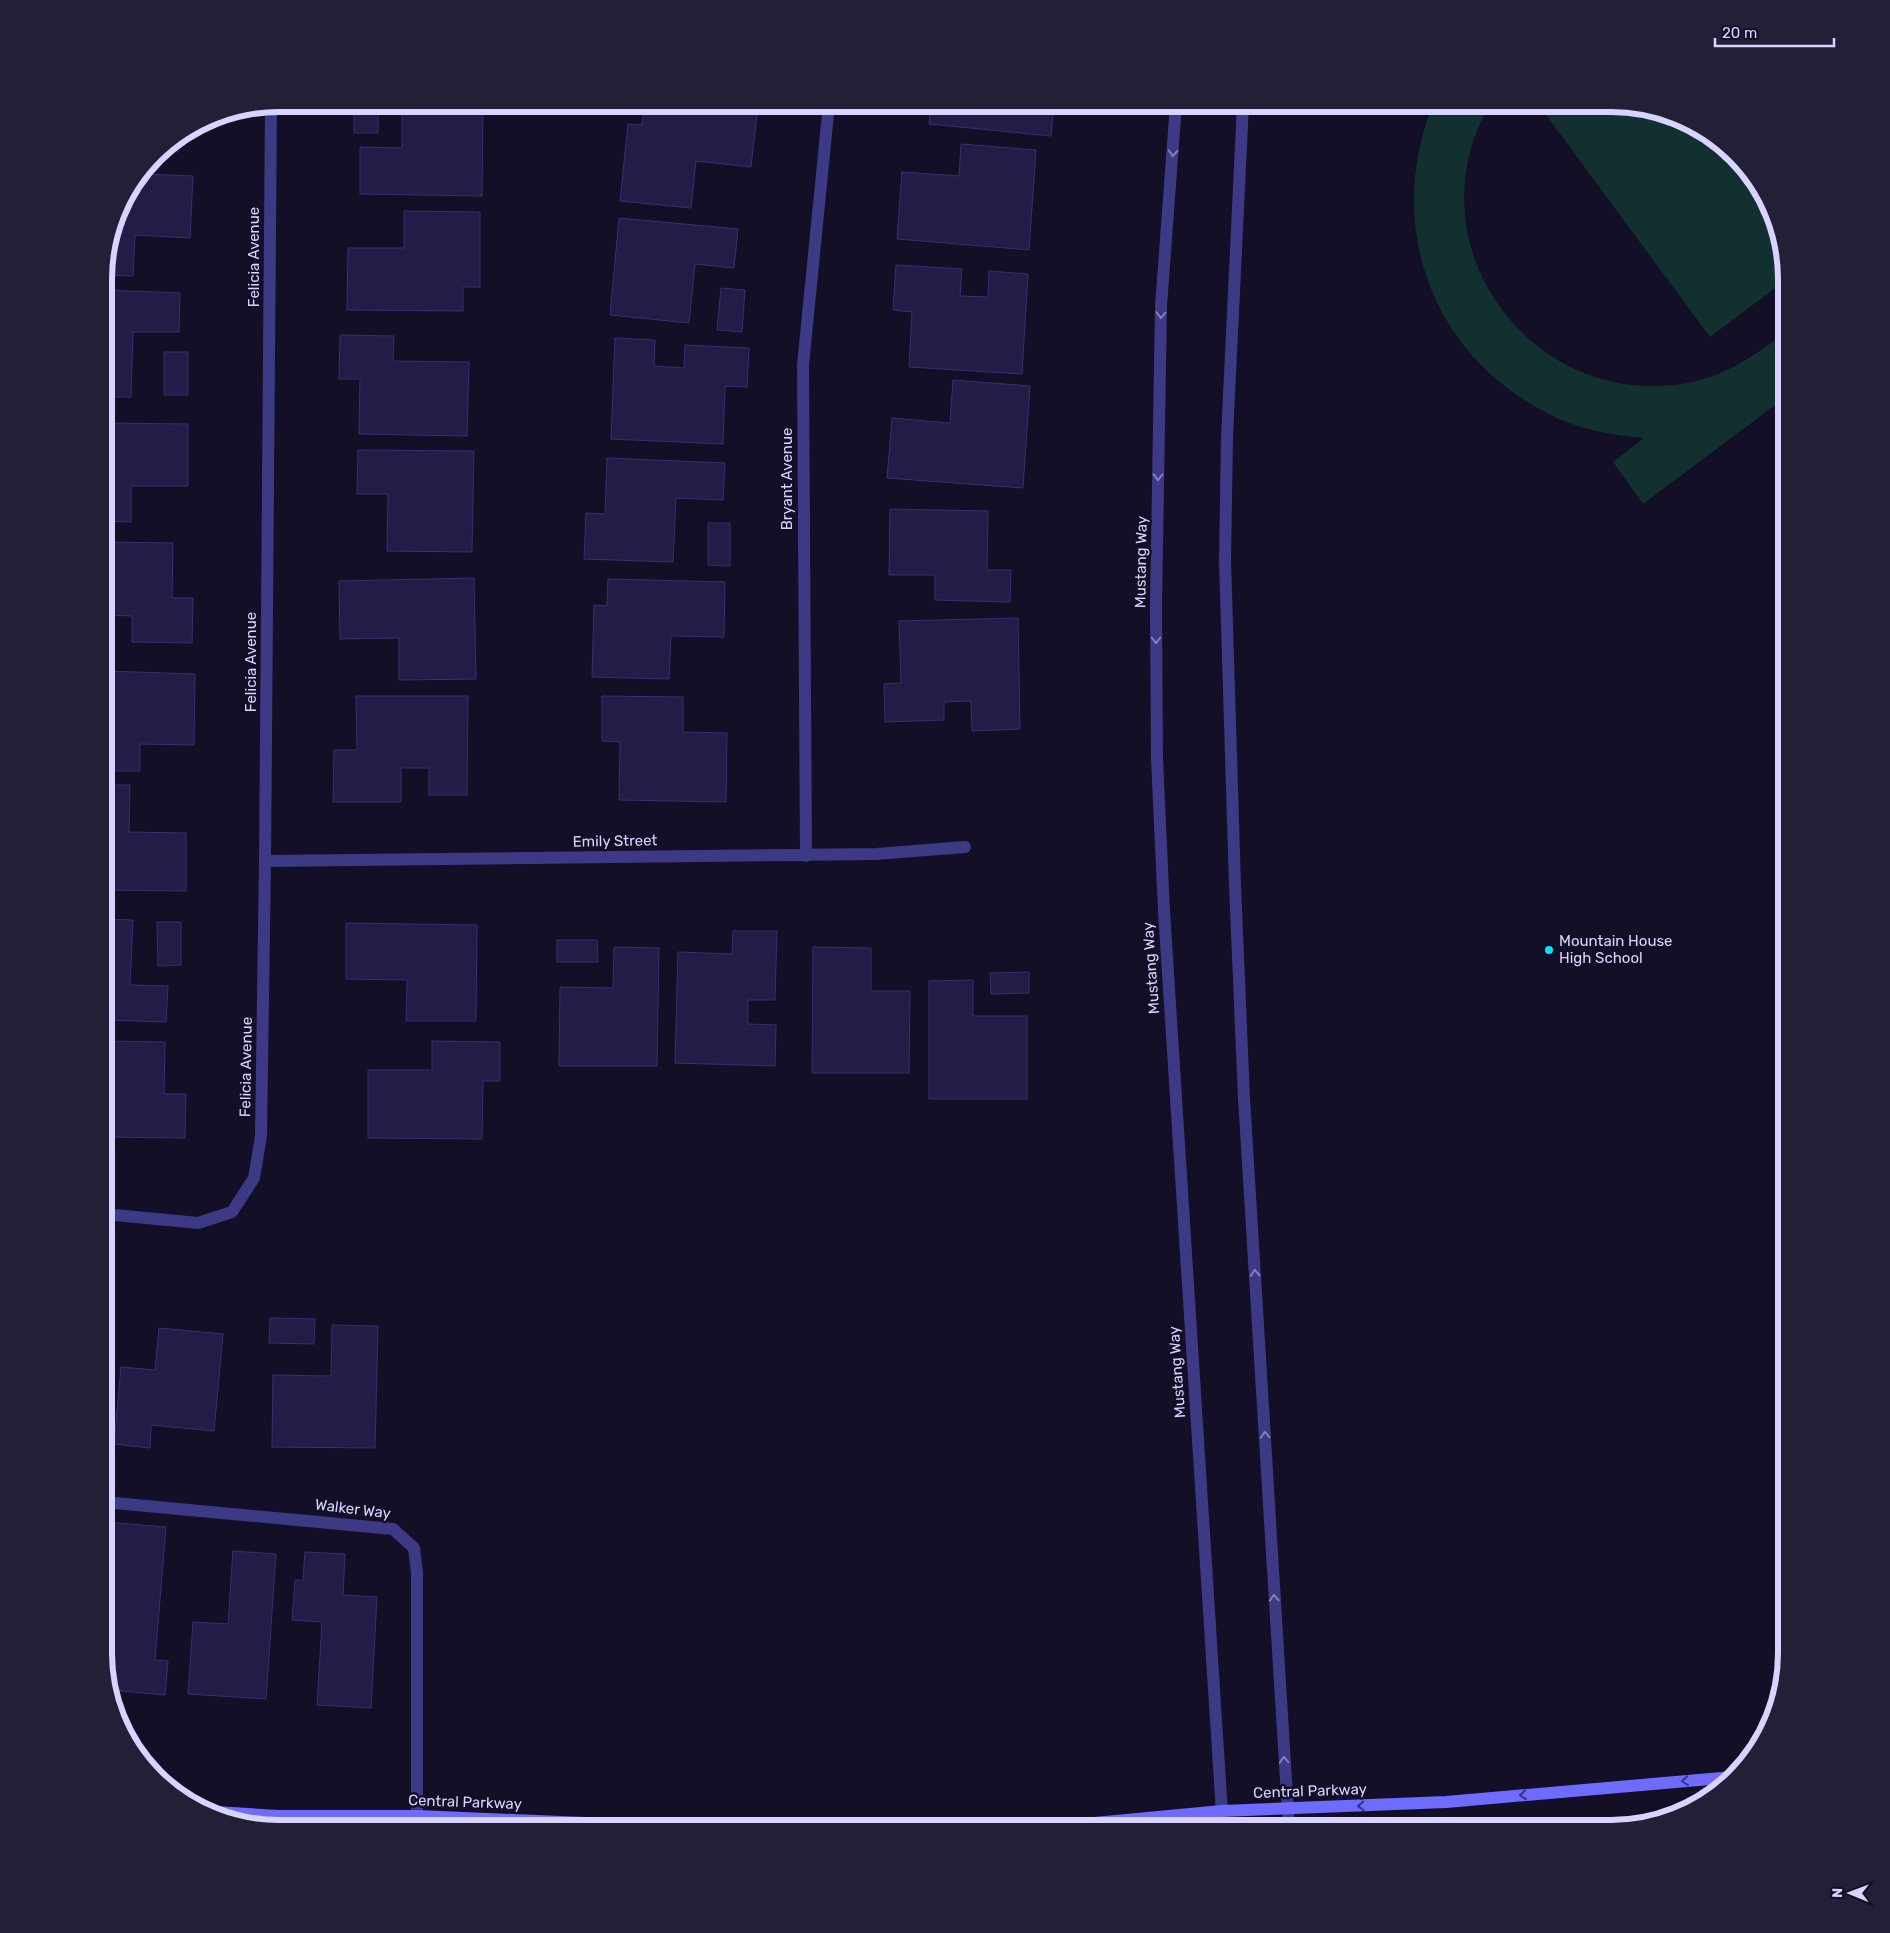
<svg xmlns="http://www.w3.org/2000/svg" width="1890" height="1933" font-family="Rubik,sans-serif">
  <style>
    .green { fill: #12302f }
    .building { fill: #241b47; stroke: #3b2d73 }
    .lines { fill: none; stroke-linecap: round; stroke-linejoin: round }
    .service { stroke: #3d3a85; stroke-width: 12 }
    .minor { stroke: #3d3a85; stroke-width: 12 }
    .tertiary { stroke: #3d3a85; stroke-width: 12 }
    .secondary { stroke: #6f6bff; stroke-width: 12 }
    .oneway { stroke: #837fbc }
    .oneway2 { stroke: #38347d }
    .poi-dot { fill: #00e5ff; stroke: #130f26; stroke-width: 2 }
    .labels { text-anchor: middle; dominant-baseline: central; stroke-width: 5; stroke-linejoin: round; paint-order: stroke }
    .street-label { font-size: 15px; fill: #d9d4ff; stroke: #130f26 }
    .poi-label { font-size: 15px; fill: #d9d4ff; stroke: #130f26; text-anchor: start }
    .rim { fill: none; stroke: #d9d4ff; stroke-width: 6 }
  </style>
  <rect width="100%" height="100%" fill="#130f26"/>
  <path class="green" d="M1433,104H1490C1410,241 1527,407 1682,384C1723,378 1754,356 1786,332V397L1643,504L1613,462L1644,438C1610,435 1576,429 1545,412C1430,352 1385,224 1433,104Z
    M1538,104H1622L1689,122L1743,164L1777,222L1786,280L1710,337Z"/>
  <path class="building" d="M354,104H378V133H354Z
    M402,104H483L482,196L360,194V147L402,148Z
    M645,104H668L757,114L751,167L696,161L691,208L620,201L628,124L642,125Z
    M931,104H1054L1051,136L929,124Z
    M179,138L178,152L160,151L163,147Z
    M961,144L1036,150L1029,250L897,239L902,172L959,176Z
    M143,174L193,176L190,238L135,235L133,276L104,275V267L122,202Z
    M404,211L480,212V287H463V311L347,310L348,248H404Z
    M619,218L738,229L734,268L695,264L689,323L610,315Z
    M896,265L962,269L960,296L988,297L989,271L1028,274L1022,374L909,367L912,312L893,310Z
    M721,288L745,290L742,332L717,330Z
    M104,290L180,293L179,332H133L131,397H104Z
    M340,335L394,336L393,361L469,362L467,436L359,434L360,379H339Z
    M615,338L655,340L654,366L684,368L685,345L749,348L747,387L725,386L723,444L611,439Z
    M164,352H188V395H164Z
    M953,380L1030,386L1023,488L887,478L892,418L950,423Z
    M104,423L188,424V486H131V522L104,521Z
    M358,450L474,451L472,552L387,551L388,494H357Z
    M607,458L725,463L723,500L676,498L673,562L584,559L586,513L605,514Z
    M890,509L988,511L987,570H1011L1010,602L935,600V575H889Z
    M708,523H730V566L708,565Z
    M104,542L173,543L172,598H193L192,643L132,642V616L106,615L104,642Z
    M474,578L476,679L399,680V638L340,639L339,581Z
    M608,579L725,582L724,637L671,636L669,679L592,677L594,605L607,606Z
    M1018,618L1020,729L972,731L971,701L944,702V720L885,722L884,684L901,683L899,621Z
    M104,671L195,674L194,745L140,744V771H104Z
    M356,696H468L467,795H429V768H401V802H333L334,750H357Z
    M602,696L683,697V732L727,733L726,802L619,800L620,742L602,741Z
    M104,785H130L129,832L186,833V891L104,890Z
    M104,919L133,920L130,985L168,986L166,1022L104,1020Z
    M157,922H181V965L158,966Z
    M346,923L477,925L476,1021H406L407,980L346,979Z
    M733,931H777L775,1000H748V1024L776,1025L775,1066L675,1063L678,952L732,954Z
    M557,940H597L598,962H557Z
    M614,947L659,948L657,1066H559L560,987L613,988Z
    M813,947L871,948V991H910L909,1073H812Z
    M1029,972V993L991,994L990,973Z
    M973,980V1016H1027V1099H929V981Z
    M104,1041L165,1042L164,1094H186L185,1138L104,1137Z
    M432,1041L500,1042V1081H483L482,1139L368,1138V1070H432Z
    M270,1318L315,1319L314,1344L269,1343Z
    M332,1325L378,1326L375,1448L272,1447L273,1375L331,1376Z
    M159,1328L223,1334L214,1431L151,1425L150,1448L114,1444L121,1367L155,1370Z
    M104,1522L166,1527L155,1660L168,1661L165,1695L111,1690L104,1654Z
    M233,1551L276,1554L266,1699L188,1694L193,1622L228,1624Z
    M305,1552L345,1554L343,1595L377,1597L371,1708L317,1705L322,1622L292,1620L295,1580H303Z"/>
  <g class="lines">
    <path class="service" d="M104,1502L393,1529L414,1548L417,1573V1816"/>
    <path class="minor" d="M806,856L803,365L829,104
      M265,861L876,854L965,847
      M104,1214L198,1223L232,1212L254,1178L261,1136L265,861L271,105"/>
    <path class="tertiary" d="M1176,104L1161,306L1156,606L1157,759L1164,911L1223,1829
      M1243,104L1227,437L1225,561L1235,885L1244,1098L1289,1829"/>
    <path class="secondary" d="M201,1811L278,1816H417L727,1829
      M888,1829L1073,1825L1222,1811L1446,1802L1733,1777"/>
  </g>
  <defs><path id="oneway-chevron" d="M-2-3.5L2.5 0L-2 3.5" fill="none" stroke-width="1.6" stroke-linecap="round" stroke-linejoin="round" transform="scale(1.25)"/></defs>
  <g class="oneway">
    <use href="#oneway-chevron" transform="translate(1173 153) rotate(94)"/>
    <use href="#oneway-chevron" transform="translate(1161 315) rotate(91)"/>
    <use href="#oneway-chevron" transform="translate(1158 477) rotate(91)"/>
    <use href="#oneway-chevron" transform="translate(1156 640) rotate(90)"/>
    <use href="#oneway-chevron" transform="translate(1255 1273) rotate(-93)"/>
    <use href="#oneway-chevron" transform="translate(1265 1435) rotate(-93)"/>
    <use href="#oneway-chevron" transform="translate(1274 1598) rotate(-93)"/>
    <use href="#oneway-chevron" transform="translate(1284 1760) rotate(-93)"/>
  </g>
  <g class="oneway2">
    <use href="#oneway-chevron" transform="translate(1685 1781) rotate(175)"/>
    <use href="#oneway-chevron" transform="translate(1523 1795) rotate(175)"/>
    <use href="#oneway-chevron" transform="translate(1361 1806) rotate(178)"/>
  </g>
  <circle class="poi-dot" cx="1549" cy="950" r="5"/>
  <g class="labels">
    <g class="street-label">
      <text transform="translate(254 257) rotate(-90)">Felicia Avenue</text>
      <text transform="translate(787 479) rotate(-90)">Bryant Avenue</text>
      <text transform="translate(1141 562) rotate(-89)">Mustang Way</text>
      <text transform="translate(251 662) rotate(-90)">Felicia Avenue</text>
      <text transform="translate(615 841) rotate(-1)">Emily Street</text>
      <text transform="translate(1151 968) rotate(-94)">Mustang Way</text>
      <text transform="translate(246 1067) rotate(-89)">Felicia Avenue</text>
      <text transform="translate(1177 1372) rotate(-94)">Mustang Way</text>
      <text transform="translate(353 1509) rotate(7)">Walker Way</text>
      <text transform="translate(1310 1791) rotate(-2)">Central Parkway</text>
      <text transform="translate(465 1802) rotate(2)">Central Parkway</text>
    </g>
    <g class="poi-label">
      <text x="1559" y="941">Mountain House<tspan x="1559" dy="17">High School</tspan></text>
    </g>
  </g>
  <path d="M0 0H1890V1933H0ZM279 112H1611A167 167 0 0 1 1778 279V1653A167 167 0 0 1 1611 1820H279A167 167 0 0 1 112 1653V279A167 167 0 0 1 279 112Z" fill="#231f37" fill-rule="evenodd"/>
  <path class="rim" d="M279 112H1611A167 167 0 0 1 1778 279V1653A167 167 0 0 1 1611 1820H279A167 167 0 0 1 112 1653V279A167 167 0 0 1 279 112Z"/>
  <g transform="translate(1850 1893) rotate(271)" stroke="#130f26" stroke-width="4" paint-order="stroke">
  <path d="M0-4L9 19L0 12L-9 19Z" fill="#d9d4ff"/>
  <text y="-8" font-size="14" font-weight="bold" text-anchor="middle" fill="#d9d4ff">N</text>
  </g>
  <path d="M1715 38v8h119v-8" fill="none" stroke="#d9d4ff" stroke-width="2.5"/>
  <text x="1722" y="38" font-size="15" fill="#d9d4ff" stroke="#130f26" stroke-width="4" paint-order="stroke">20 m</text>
</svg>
